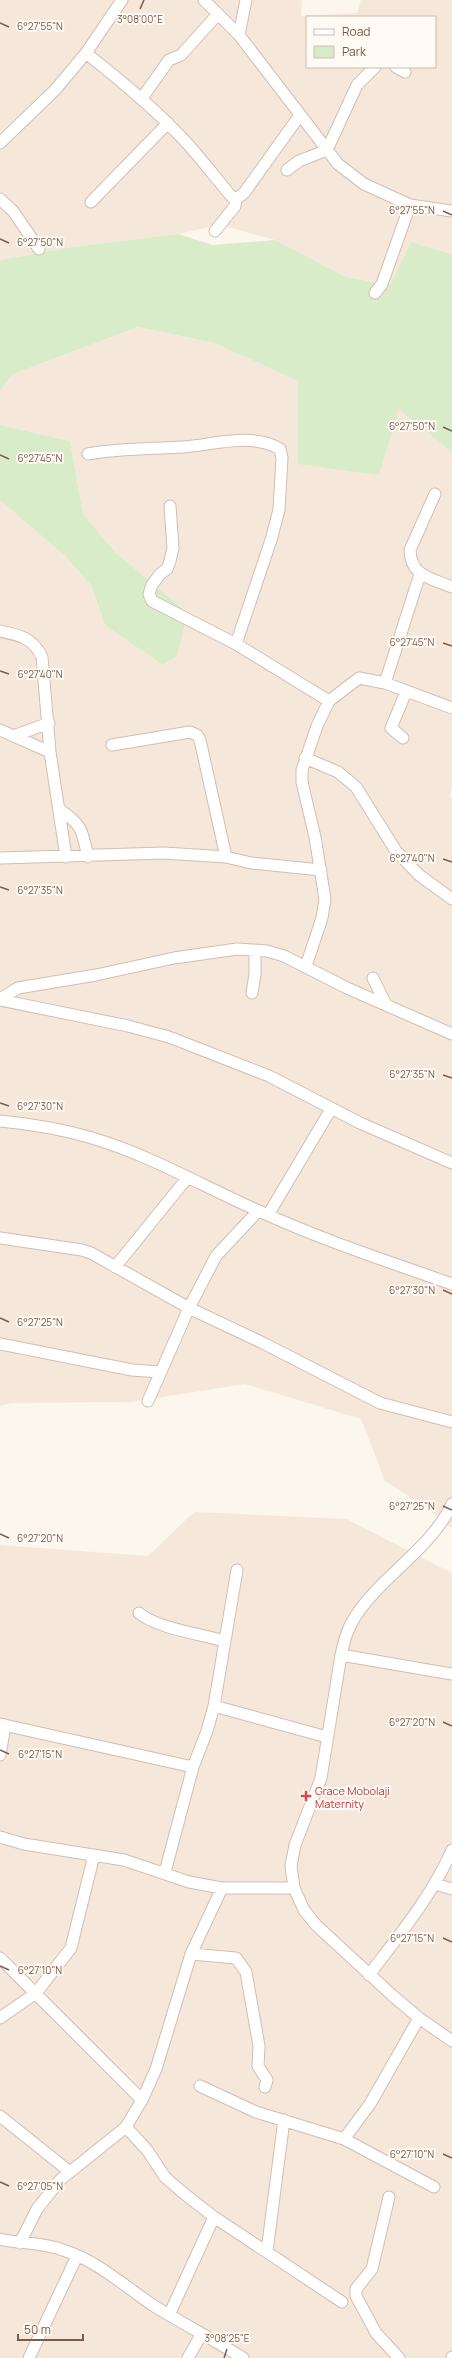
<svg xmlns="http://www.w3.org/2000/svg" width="452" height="2358" font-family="Manrope,sans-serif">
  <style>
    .residential { fill: #f5e8da; fill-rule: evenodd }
    .green { fill: #d8ecc9 }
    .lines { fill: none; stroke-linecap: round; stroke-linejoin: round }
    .minor-casing { stroke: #d1beb0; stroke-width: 13 }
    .minor { stroke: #fff; stroke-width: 11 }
    .ticks { fill: none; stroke: #7a5c4d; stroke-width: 1.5 }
    .health-dot { fill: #e0444e; stroke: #fffaf3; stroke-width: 1.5 }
    .labels { text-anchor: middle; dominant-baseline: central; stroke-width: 4; stroke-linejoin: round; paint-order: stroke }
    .health-label { font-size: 11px; fill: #be3a42; stroke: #fffaf3; text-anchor: start }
    .ticks-label { font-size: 10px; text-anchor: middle; fill: #7a5c4d; stroke: #fffaf3; stroke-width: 4; stroke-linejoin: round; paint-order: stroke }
  </style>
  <rect width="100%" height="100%" fill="#fdf6ec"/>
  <path class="residential" d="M0,0H302L301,16L357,13L361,0H452V254L411,242L390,285L346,277L275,240L220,225L178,234L72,247L0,260ZM307,17H435V67H307Z
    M138,327L214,343L298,381L399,408L452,452V789L449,797H452V1528L424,1506L385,1481L361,1419L245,1384L131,1402L13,1403L0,1406V500L65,556L91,585L105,625L188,613L116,553L83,514L70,441L0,425V390L13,374Z
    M194,1512L346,1519L452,1573V2358H0V1545L148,1556Z"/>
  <path class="green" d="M178,234L213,245L275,240L346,277L390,285L411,242L452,254V452L399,409L379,475L298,464V381L214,343L138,327L13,374L0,390V260L72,247Z
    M0,425L70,441L83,514L116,553L188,613L177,656L163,665L105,625L91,585L65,556L0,500Z"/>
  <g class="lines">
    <g class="minor-casing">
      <path id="minor" d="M204,0L239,35L338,164L364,184L410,205L452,211
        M239,35L246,0
        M86,53C120,80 153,107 183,139C200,157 215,177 231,196L236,199L244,193L300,115
        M396,67L405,72
        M142,98L169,60L181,55L218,14
        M0,143L55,90L86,53L122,0
        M287,170L299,161L327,150L357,85L375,67
        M0,199L13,211L39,249
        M91,202L168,123
        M215,231L235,206L236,199
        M375,293L382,284L410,205
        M88,454C120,448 151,449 183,447C214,445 251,432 280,449L282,458L279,510L271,540L236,644
        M435,494L410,550C411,577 431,578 452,587
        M170,506L173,548L170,561L167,569L160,574L152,585L149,594L152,601L236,644L329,701
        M0,631C20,635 33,638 42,657L50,752L66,857
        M385,683L420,574
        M0,730L50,752
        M16,735L49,723
        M403,738L391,728L406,692
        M112,745L190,732L197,735L200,740L226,857
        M305,758L338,772L356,787L396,851L419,875L452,899
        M59,809C82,825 82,829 88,857
        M0,858L164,853L226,857L251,863L321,870
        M306,966L322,918L325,899L315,837L302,782V770L317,726L329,701L359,678L385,683L452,708
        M373,978L386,1005
        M252,993L255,974V950
        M0,999L18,988L96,975L174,958L237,949L267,951L284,956L347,988L452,1034
        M0,1000L128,1026L169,1037L269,1076L360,1123L452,1163
        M0,1121C32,1124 62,1129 92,1138C150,1155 204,1187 259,1211C322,1240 387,1261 452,1284
        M268,1215L331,1109
        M0,1238L82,1250L91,1253L189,1308L263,1343L380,1403L452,1422
        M115,1267L188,1177
        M0,1344L132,1370L159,1372
        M148,1401L189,1308L216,1256L258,1211
        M452,1504C430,1550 382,1575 355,1617C347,1629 344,1642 341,1655L321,1778L295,1845L291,1866L294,1888L304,1910L316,1925L393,1996L419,2018L452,2041
        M139,1613C156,1628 201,1634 224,1641
        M341,1655L452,1674
        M214,1706L327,1737
        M0,1724L193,1767
        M0,1755L5,1725
        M0,1837L24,1844L124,1860L189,1882L222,1888H294
        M165,1872L193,1767L207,1731L214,1706L237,1570
        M435,1884L452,1889
        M191,1954L236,1958L246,1972L259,2046L258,2066L267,2080L265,2087
        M0,1958L142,2100
        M369,1975C399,1935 432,1896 452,1850
        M0,2018L36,1993L71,1948L94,1855
        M200,2086L256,2112L344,2139L434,2187
        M0,2116L70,2172
        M126,2127L147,2150L165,2177L182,2192L214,2217L342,2302
        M344,2139L370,2104L419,2018
        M389,2197L372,2269L356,2289V2296L376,2333L399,2358
        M0,2239C21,2244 42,2242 63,2250C97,2261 122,2284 151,2304C181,2323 213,2339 243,2358
        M20,2243L37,2209L60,2180L126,2127L142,2100L156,2069L191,1954L222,1888
        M267,2251L284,2120
        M169,2315L214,2217
        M29,2358L77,2256
        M188,2358L201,2335
        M452,2358V2357"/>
    </g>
    <use href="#minor" class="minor"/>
  </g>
  <path class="ticks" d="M140,9L144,0M0,23L9,27M443,211L452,215M0,239L9,243M443,427L452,431M0,455L9,459M443,643L452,646M0,671L9,674M443,859L452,862M0,887L9,890M443,1075L452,1078M0,1103L9,1106M443,1290L452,1294M0,1318L9,1322M443,1506L452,1510M0,1534L9,1538M443,1722L452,1726M0,1750L9,1754M443,1938L452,1942M0,1966L9,1970M443,2154L452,2158M0,2182L9,2186M224,2358L227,2349"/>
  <path class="health-dot" d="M304 1790h4v4h4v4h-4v4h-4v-4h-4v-4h4z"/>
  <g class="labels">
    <g class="health-label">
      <text x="315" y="1790">Grace Mobolaji<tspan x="315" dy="13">Maternity</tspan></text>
    </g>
  </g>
  <g class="ticks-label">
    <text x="140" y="23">3°08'00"E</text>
    <text x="40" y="30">6°27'55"N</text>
    <text x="412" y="214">6°27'55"N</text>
    <text x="40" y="246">6°27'50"N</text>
    <text x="412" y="430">6°27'50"N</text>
    <text x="40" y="462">6°27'45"N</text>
    <text x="412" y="646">6°27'45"N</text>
    <text x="40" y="678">6°27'40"N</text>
    <text x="412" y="862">6°27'40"N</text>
    <text x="40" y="894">6°27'35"N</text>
    <text x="412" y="1078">6°27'35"N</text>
    <text x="40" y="1110">6°27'30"N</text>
    <text x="412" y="1294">6°27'30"N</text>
    <text x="40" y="1326">6°27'25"N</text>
    <text x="412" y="1510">6°27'25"N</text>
    <text x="40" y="1542">6°27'20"N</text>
    <text x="412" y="1726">6°27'20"N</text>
    <text x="40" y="1758">6°27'15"N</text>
    <text x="412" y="1942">6°27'15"N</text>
    <text x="40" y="1974">6°27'10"N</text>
    <text x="412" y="2158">6°27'10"N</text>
    <text x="40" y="2190">6°27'05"N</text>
    <text x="227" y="2342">3°08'25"E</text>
  </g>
  <rect x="306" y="16" width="130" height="52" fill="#fffaf3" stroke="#cabbb1"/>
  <rect x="314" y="29" width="20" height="6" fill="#ffffff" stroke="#cabbb1"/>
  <text x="342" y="36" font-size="12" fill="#7a5c4d">Road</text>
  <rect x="314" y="46" width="20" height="12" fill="#d8ecc9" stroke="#cabbb1"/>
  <text x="342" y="56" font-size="12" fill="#7a5c4d">Park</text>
  <path d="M18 2334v6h65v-6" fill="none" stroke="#7a5c4d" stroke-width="2"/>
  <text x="24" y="2334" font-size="12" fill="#7a5c4d" stroke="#fffaf3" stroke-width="3" paint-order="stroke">50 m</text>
</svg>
